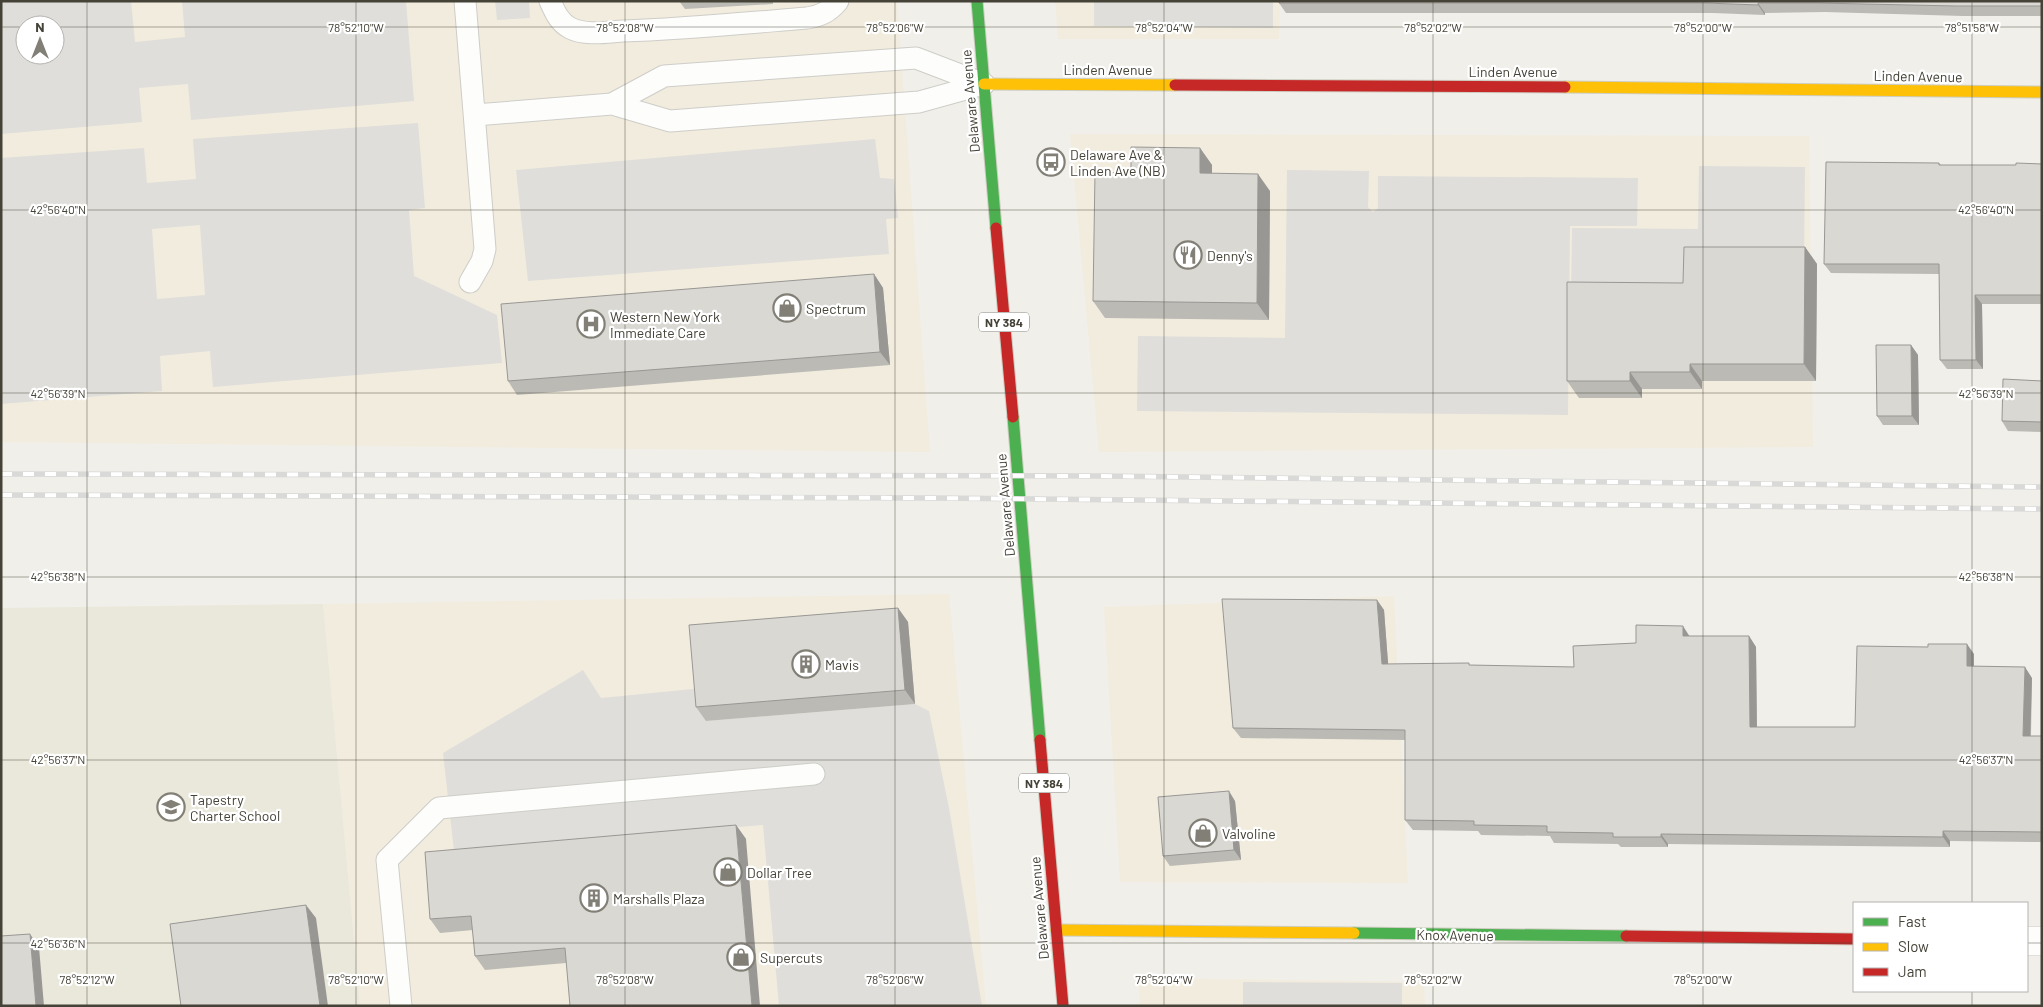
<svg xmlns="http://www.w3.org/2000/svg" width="2043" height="1007" font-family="Barlow,sans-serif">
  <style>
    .commercial { fill: #f2ecde; fill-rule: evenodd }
    .education { fill: #eae8da }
    .parking { fill: #dfdeda; fill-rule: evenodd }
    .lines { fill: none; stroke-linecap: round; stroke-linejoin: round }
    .lane-casing { stroke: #cecdc8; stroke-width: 23 }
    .street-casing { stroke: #cecdc8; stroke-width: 29 }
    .fast-casing { stroke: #cecdc1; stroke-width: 13 }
    .slow-casing { stroke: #cecdc1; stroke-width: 13 }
    .jam-casing { stroke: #cecdc1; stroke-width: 13 }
    .lane { stroke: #fdfdfc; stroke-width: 21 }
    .street { stroke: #fdfdfc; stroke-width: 28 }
    .fast { stroke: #4caf50; stroke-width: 11 }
    .slow { stroke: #ffc107; stroke-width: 11 }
    .jam { stroke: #c62828; stroke-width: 11 }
    .rail-casing { stroke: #d9d9d8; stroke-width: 5.5 }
    .rail { stroke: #fff; stroke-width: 4; stroke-dasharray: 11; stroke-linecap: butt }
    .wall { fill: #bbbab5 }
    .shaded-wall { fill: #999794 }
    .building { fill: #dad8d3; stroke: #999794 }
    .ticks { fill: none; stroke: #454237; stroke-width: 1; stroke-opacity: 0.45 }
    .labels { text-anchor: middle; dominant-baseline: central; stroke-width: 4.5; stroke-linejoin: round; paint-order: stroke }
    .shield { fill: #fff; stroke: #7d7b73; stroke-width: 1 }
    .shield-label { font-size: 12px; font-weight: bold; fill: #454237 }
    .street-label { font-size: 14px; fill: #454237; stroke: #fff }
    .poi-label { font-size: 14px; fill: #454237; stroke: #fff; text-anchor: start }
    .ticks-label { font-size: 12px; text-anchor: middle; fill: #454237; stroke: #fff; stroke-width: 4.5; stroke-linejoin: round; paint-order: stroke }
  </style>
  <rect width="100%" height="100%" fill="#f0efea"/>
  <path class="commercial" d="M1,1H897L930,452L1,442ZM25,25H55V55H25Z
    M1055,1H1280L1279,39H1058Z
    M1070,134L1809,136L1813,447L1099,452Z
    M949,594L986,1006H360L323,604Z
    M1394,596L1408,883L1120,882L1104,607Z
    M1138,978L1424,982L1425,1006H1140Z"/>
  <path class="education" d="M323,604L360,1006H1V608Z"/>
  <path class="parking" d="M1,1H131L135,42L185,37L182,1H406L414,101L191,120L188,84L139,88L142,122L1,134ZM25,25H55V55H25Z
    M495,1H529L530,18L497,20Z
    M1094,1H1273V28L1094,26Z
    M418,123L425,208L409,210L414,276L497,315L502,363L213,387L210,351L160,356L162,391L1,404V158L144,148L147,183L196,179L193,139ZM200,225L205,295L157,299L152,229Z
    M875,139L880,178L894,179L898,218L886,219L889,254L528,281L516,170Z
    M1699,166L1805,167L1804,262L1692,297L1571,296L1572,228L1698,229Z
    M1287,170L1369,171L1368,207L1373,212L1378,208V176L1638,178L1637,226H1570L1568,415L1137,411L1138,336L1285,338Z
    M583,670L601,698L703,688L706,721L915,704L929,711L949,808L982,1006H779L763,825L454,851L443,753Z
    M1243,982L1402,983V1006H1243Z"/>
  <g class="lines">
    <g class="lane-casing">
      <path id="lane" d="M465,1L485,249L482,261L470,282
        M550,1C555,12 559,22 570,28C586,36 607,32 623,31C684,29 746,23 807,18C820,16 829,12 838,1
        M612,104L664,76L916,58L984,84
        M475,115L612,104L670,121L919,102L984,84
        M401,1006L387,860L439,808L814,774"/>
    </g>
    <g class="street-casing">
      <path id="street" d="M2027,941H2042"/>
    </g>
    <g class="fast-casing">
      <path id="fast" d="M977,1L996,228
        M1013,417L1040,740
        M1354,933L1626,936"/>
    </g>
    <g class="slow-casing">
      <path id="slow" d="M984,84L1175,85
        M1565,87L2042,92
        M1056,930L1354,933"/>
    </g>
    <g class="jam-casing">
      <path id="jam" d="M1175,85L1565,87
        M996,228L1013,417
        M1040,740L1063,1006
        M1626,936L1854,939"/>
    </g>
    <use href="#lane" class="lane"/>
    <use href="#street" class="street"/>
    <use href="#fast" class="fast"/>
    <use href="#slow" class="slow"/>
    <use href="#jam" class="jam"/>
    <g class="rail-casing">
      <path id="rail" d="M1,474L1101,476L2042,487
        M1,495L930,498L2042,509"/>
    </g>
    <use href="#rail" class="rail"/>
  </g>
  <path class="wall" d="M679,1H773V4L685,9Z
    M2042,1V16H1963L1825,12L1765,13V15L1713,13H1286L1279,3Z
    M1200,148L1212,165V174L1270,191L1269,320L1105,318L1093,301L1131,173Z
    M1939,163L1941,165H2016L2042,164V304H1982L1983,369H1947L1940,360L1939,274L1831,273L1824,264Z
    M1805,247L1817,264L1816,381H1702V389H1642V398H1579L1567,381L1683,283Z
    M874,274L883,288L890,365L517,395L508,381Z
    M1911,345L1918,355L1919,425H1883L1877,416Z
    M2042,381V432L2008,431L2002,421Z
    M1377,600L1384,610L1388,664L1574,667L1636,643L1690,636H1749L1756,647L1757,727H1855L1974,654V666L2032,678L2031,736H2042V842L1950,841V847L1668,844V847H1621L1618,844L1554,843L1550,836L1481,835L1478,831L1413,830L1405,820V740L1241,738L1233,728Z
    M898,608L908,622L915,704L706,721L696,707Z
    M1235,801L1241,860L1170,866L1163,856Z
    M736,825L746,839L566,963L485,970L475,956L473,930L440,933L430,919Z"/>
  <path class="shaded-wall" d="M1758,3L1765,13V15L1758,5Z
    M1200,148L1212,165V191L1200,173Z
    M1258,174L1270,191L1269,320L1257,303Z
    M1805,247L1817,264L1816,381L1804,364Z
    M874,274L883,288L890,365L880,352Z
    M1975,295L1982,304L1983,369L1976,360Z
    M1911,345L1918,355L1919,425L1912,416Z
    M1690,364L1702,381V389L1690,372Z
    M1630,372L1642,389V398L1630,381Z
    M1377,600L1384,610L1389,675L1382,664Z
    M898,608L908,622L915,704L905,690Z
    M1683,626L1690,637L1683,636Z
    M1749,636L1756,647L1757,737L1750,727Z
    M1967,644L1974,654V676L1967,666Z
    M2025,667L2032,678L2030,746L2023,736Z
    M1229,791L1235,801L1241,860L1234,850Z
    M736,825L746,839L760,1006H752Z
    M1943,831L1950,841V847L1943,837Z
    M1661,834L1668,844V847L1661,837Z
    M306,905L316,918L328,1006H320Z
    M30,934L39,947L44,1006H36Z"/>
  <path class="building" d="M1279,1H2042V6H1956L1818,3H1758V5L1706,3H1279Z
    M1131,147L1200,148V173L1258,174L1257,303L1093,301L1095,172L1131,173Z
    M1826,162L1939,163V165H2016V163L2042,164V295H1975L1976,360H1940L1939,264H1824Z
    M1684,247H1805L1804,364H1690V372H1630V381H1567V282L1683,283Z
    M874,274L880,352L508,381L501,304Z
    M1876,345H1911L1912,416H1877Z
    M2003,379L2042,381V422L2002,421Z
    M1222,599L1377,600L1382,664L1469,663V665L1574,667L1573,646L1636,643V625L1683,626V636H1749L1750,727H1855L1857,646L1928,647V644H1967V666L2025,667L2023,736H2042V832L1943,831V837L1661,834V837H1613V833L1547,832V826L1474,825V821L1405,820V730L1233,728Z
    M898,608L905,690L696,707L689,625Z
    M1229,791L1234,850L1163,856L1158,797Z
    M736,825L752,1006H570L565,948L475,956L471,916L430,919L425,852Z
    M306,905L320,1006H181L170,924Z
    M30,934L36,1006H1V936Z"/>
  <path class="ticks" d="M87,1V1006M356,1V1006M625,1V1006M895,1V1006M1164,1V1006M1433,1V1006M1703,1V1006M1972,1V903M1,27H25M55,27H2042M1,210H2042M1,393H2042M1,577H2042M1,760H2042M1,943H1854M2027,943H2042M1972,991V1006"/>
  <defs>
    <g id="bus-ring" transform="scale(1.4375)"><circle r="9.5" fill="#fff" stroke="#817f76" stroke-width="1.5"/><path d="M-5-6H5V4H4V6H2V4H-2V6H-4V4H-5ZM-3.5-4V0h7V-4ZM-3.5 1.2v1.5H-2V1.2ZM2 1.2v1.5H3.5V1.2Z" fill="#817f76"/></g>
    <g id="restaurant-ring" transform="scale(1.4375)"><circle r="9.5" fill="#fff" stroke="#817f76" stroke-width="1.5"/><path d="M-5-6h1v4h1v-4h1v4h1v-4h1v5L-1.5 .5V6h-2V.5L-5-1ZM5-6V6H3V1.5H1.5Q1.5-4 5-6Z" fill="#817f76"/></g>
    <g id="shop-ring" transform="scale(1.4375)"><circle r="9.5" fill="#fff" stroke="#817f76" stroke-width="1.5"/><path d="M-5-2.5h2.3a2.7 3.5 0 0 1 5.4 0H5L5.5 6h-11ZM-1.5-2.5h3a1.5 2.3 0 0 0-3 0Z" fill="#817f76"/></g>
    <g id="hospital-ring" transform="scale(1.4375)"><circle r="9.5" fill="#fff" stroke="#817f76" stroke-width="1.5"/><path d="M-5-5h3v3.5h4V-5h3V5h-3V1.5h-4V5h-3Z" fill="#817f76"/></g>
    <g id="building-ring" transform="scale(1.4375)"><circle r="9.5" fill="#fff" stroke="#817f76" stroke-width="1.5"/><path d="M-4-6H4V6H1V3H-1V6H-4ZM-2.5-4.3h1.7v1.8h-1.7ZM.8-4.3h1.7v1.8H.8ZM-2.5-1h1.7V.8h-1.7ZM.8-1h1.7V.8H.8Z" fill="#817f76"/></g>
    <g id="school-ring" transform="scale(1.4375)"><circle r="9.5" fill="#fff" stroke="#817f76" stroke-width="1.5"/><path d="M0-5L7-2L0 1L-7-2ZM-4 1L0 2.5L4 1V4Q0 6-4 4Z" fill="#817f76"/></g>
  </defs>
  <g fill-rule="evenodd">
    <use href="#bus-ring" x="1051" y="162"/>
    <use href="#restaurant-ring" x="1188" y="255"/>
    <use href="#shop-ring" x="787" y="308"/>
    <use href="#hospital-ring" x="591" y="324"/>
    <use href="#building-ring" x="806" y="664"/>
    <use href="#school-ring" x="171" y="807"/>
    <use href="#shop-ring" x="1203" y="833"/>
    <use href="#shop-ring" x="728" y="872"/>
    <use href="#building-ring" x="594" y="898"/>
    <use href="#shop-ring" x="741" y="957"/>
  </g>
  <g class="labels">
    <g class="shield">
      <rect x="979" y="312.5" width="50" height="19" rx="4"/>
      <rect x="1019" y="773.5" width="50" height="19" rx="4"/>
    </g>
    <g class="shield-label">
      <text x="1004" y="322">NY 384</text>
      <text x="1044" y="783">NY 384</text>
    </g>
    <g class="street-label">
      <text x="1108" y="69">Linden Avenue</text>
      <text x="1513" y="71">Linden Avenue</text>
      <text transform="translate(1918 76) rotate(1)">Linden Avenue</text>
      <text transform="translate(970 101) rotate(-95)">Delaware Avenue</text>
      <text transform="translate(1005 505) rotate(-95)">Delaware Avenue</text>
      <text transform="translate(1039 908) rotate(-95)">Delaware Avenue</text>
      <text transform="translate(1455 935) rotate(1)">Knox Avenue</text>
    </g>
    <g class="poi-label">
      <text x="1070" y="154">Delaware Ave &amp;<tspan x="1070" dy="16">Linden Ave (NB)</tspan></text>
      <text x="1207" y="255">Denny's</text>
      <text x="806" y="308">Spectrum</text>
      <text x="610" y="316">Western New York<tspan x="610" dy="16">Immediate Care</tspan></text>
      <text x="825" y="664">Mavis</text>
      <text x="190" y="799">Tapestry<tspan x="190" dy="16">Charter School</tspan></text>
      <text x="1222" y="833">Valvoline</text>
      <text x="747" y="872">Dollar Tree</text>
      <text x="613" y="898">Marshalls Plaza</text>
      <text x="760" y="957">Supercuts</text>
    </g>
  </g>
  <g class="ticks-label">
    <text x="356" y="32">78°52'10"W</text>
    <text x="625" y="32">78°52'08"W</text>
    <text x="895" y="32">78°52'06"W</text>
    <text x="1164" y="32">78°52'04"W</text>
    <text x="1433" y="32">78°52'02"W</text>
    <text x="1703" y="32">78°52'00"W</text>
    <text x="1972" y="32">78°51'58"W</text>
    <text x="58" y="214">42°56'40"N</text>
    <text x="1986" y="214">42°56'40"N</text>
    <text x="58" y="398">42°56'39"N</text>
    <text x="1986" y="398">42°56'39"N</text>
    <text x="58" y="581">42°56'38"N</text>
    <text x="1986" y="581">42°56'38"N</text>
    <text x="58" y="764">42°56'37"N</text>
    <text x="1986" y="764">42°56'37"N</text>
    <text x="58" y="948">42°56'36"N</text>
    <text x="87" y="984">78°52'12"W</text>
    <text x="356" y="984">78°52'10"W</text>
    <text x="625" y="984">78°52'08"W</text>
    <text x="895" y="984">78°52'06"W</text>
    <text x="1164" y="984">78°52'04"W</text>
    <text x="1433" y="984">78°52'02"W</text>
    <text x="1703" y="984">78°52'00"W</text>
  </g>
  <rect width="2043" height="1007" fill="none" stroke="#454237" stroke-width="5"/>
  <rect x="1853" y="902" width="175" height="90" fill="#ffffff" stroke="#b5b3af"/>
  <rect x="1863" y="918" width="25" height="8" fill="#4caf50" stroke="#b5b3af"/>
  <text x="1898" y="927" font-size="15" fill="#454237">Fast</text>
  <rect x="1863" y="943" width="25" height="8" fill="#ffc107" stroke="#b5b3af"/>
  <text x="1898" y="952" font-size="15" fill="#454237">Slow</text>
  <rect x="1863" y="968" width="25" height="8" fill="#c62828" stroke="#b5b3af"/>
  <text x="1898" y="977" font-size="15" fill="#454237">Jam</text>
  <g transform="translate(40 40)"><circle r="24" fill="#ffffff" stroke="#b5b3af"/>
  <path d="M0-4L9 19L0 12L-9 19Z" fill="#817f76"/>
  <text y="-8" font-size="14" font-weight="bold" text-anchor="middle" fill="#454237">N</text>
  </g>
</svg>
